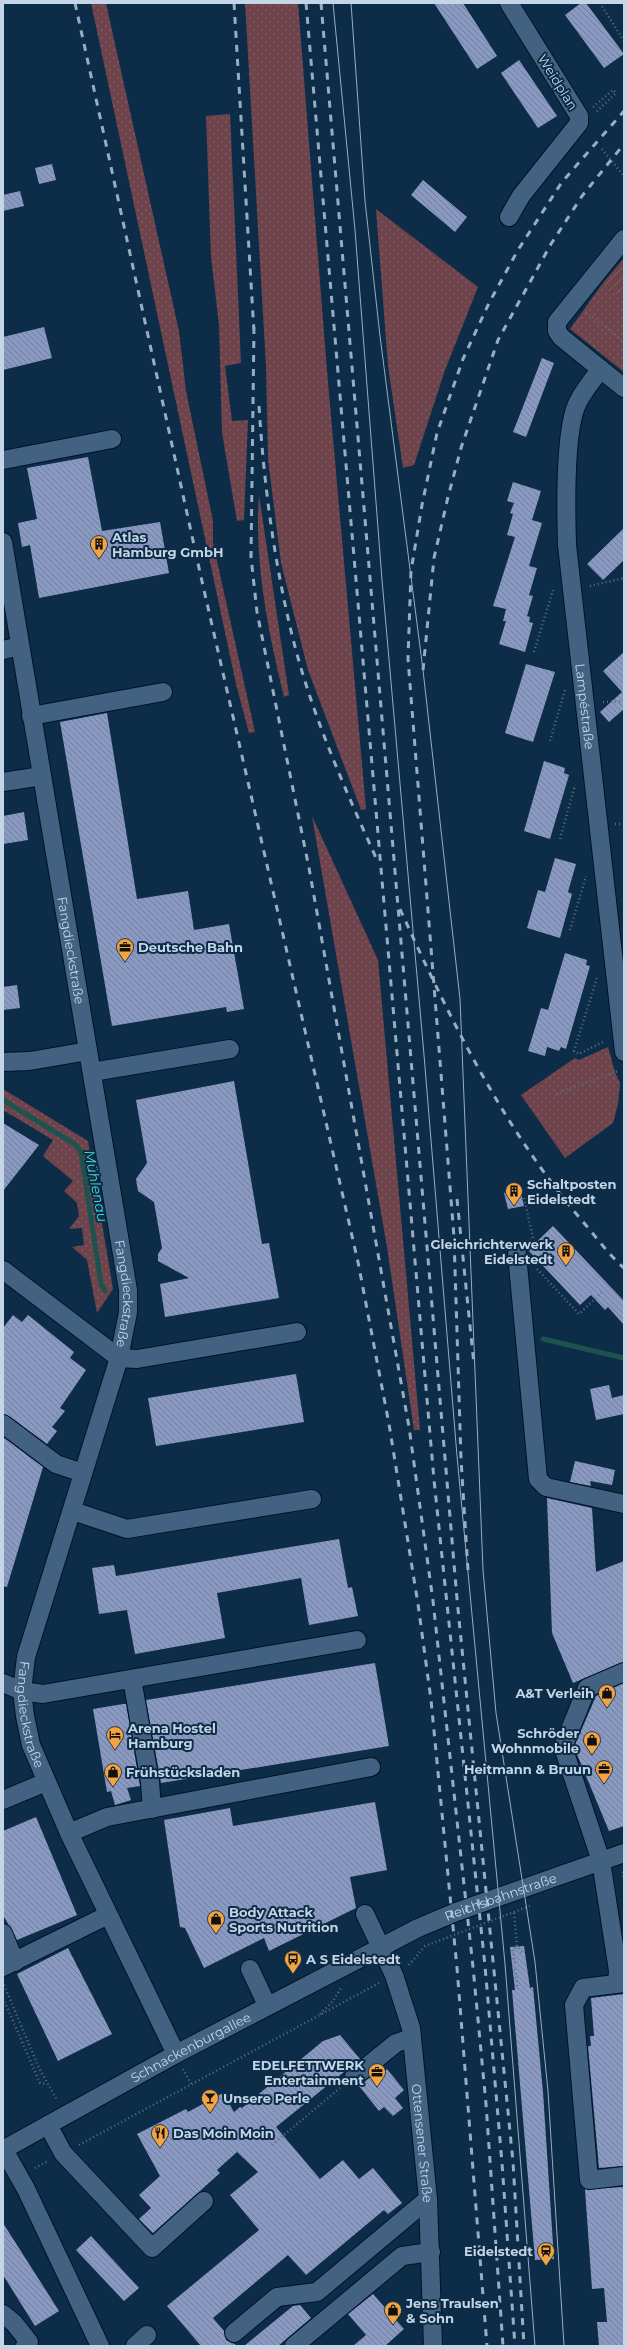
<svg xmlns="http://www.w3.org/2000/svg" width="627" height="2349" font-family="Montserrat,sans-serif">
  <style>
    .grass { fill: url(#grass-dots) }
    .garden { fill: url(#garden-furrows) }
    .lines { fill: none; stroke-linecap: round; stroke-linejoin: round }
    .stream { stroke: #1c534f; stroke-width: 5 }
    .building { fill: url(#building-back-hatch) }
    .minor-casing { stroke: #001427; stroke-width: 20 }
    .path { stroke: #567087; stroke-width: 2.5; stroke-dasharray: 1 3; stroke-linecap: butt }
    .minor { stroke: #436281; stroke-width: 18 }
    .tram { stroke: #98adc1; stroke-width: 1 }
    .rail { stroke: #98adc1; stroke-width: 3; stroke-dasharray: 7 7; stroke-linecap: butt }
    .labels { text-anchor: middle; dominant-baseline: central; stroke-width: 4; stroke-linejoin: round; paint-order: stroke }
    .street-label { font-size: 13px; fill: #c3d5e6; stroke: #0d2c47 }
    .poi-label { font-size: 13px; font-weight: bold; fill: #c3d5e6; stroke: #0d2c47; text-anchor: start }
    .water-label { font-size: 14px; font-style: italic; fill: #43ddd3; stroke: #0d2c47 }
  </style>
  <defs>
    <pattern id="grass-dots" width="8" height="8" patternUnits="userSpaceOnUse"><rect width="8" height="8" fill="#6e434b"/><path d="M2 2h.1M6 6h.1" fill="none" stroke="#815d65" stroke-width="1.8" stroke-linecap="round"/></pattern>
    <pattern id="garden-furrows" width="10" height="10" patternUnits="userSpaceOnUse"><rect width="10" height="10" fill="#6e434b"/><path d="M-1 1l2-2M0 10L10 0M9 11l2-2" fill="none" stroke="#815d65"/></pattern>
    <pattern id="building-back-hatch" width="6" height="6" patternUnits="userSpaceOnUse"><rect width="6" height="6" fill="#8999c1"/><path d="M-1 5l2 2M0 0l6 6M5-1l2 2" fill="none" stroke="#717e9c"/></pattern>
  </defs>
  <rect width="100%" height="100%" fill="#0d2c47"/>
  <path class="grass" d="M91,3H106L113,35L179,331L186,391L213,521V543L255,732L249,733L236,684Z
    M245,3H298L327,371L366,809L361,810L308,670L281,563L268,459L266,366Z
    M230,114L241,363L225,366L232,421L248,420L244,520L237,521L222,433L219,325L211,257L206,116Z
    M376,209L478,287L445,370L414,465L403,468L388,366Z
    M603,283L624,302V372L570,329Z
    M259,495L289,695L284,697C268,631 254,563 259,495Z
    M312,816L378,960L420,1430H414L387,1247Z
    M608,1047L615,1072L620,1083L618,1104L613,1123L565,1158L521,1095L575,1058L579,1060Z
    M3,1089L88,1141L113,1289L97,1313L87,1260L72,1247L84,1245L82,1228L69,1229L79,1216L77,1203L64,1191L73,1181L43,1156L53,1140L3,1110Z"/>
  <path class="garden" d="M624,258V302L603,283Z"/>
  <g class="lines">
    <path class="stream" d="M3,1100L76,1145L81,1152L101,1284L105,1291
      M543,1339L624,1358"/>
  </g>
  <path class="building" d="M434,3H463L497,56L477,69Z
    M581,3H586L624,54L604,68L565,15Z
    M519,60L557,116L538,128L501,73Z
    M52,164L56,180L39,184L35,168Z
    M423,180L467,217L455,232L411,195Z
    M20,191L24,206L3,211V195Z
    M44,327L52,358L3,370V337Z
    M542,358L554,363L526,437L513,432Z
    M88,457L102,531L160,522L169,573L39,598L30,545L22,547L18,523L37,519L27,468Z
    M513,482L541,491L532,520L542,523L529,566L537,568L529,595L533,596L527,616L530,617L529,622L533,623L525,652L499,644L506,621H503L506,609L493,606L515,537L507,535L513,514L510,513L514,503L507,501Z
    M624,528V560L603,580L587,564Z
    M624,652V709L609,722L600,712L622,692L603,671Z
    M526,664L555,672L533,742L505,733Z
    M107,713L137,899L188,891L194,930L229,924L244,1009L227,1012L226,1007L112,1026L60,722Z
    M544,761L565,768L564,773L569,775L550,839L524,831Z
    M24,812L28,840L3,844V816Z
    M555,858L576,864L568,892L572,894L560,938L527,928L538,890L545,892Z
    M565,953L587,960L586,965L590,966L566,1049L561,1047L559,1051L547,1047L545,1056L528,1051L541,1008L548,1010Z
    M17,985L20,1008L3,1010V987Z
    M234,1081L262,1244L269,1243L279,1298L165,1317L160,1284L189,1278L158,1261V1254L162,1248L154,1202L138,1191L136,1179L147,1163L136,1100Z
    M3,1123L39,1145L3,1191Z
    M520,1189L524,1206L508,1209L504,1193Z
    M553,1226L624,1301V1325L608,1307L605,1310L591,1295L580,1305L528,1250Z
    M13,1315L22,1322L28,1315L74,1352L70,1358L86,1370L60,1408L65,1411L52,1427L57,1431L47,1444L9,1416L3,1414V1328Z
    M296,1374L304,1422L156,1446L148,1398Z
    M609,1385L612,1398L624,1395V1414L596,1420L590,1389Z
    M3,1437L43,1467L7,1587L3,1586Z
    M575,1461L615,1470L612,1485L590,1481L591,1486L570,1482Z
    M547,1498L592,1508L596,1572L624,1561V1662L573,1683L552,1633Z
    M339,1539L348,1588L352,1587L358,1616L309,1625L301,1578L217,1593L225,1638L135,1654L127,1610L99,1614L92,1568L114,1565L116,1576Z
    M375,1663L389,1746L161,1783L146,1700Z
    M624,1683V1826L609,1831L574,1747L596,1696Z
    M123,1704H126L140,1786L127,1788L131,1800L115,1805L111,1791L107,1792L93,1709Z
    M375,1802L387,1870L350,1877L356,1908L269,1951L264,1938L204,1968L185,1928L180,1927L164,1820L230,1808L233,1826Z
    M36,1817L77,1915L17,1940L3,1915V1831Z
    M524,1946L530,1988L533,1987L543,2092L554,2259L535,2260L512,1990H515L510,1947Z
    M68,1948L112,2034L58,2061L17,1974Z
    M624,1994V2166L599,2168L588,2046H591L590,2036H594L591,1998Z
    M340,2035L360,2059L276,2127L320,2179L343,2160L359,2179L373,2168L402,2203L388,2214L384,2210L306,2275L288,2255L213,2318L224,2331L226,2340L238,2346H201L167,2306L259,2230L230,2195L258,2172L237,2152L217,2170L220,2173L153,2233L139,2219L151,2208L139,2195L160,2176L137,2134L186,2109L188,2112L223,2093L234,2112L240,2107L242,2108L323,2041Z
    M387,2069L404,2090L395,2098L403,2108L393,2116L384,2107L379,2111L359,2086L373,2075L376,2079Z
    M624,2187V2346H599L597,2322H607L604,2288L592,2289L585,2189Z
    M3,2223L59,2311L35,2326L3,2275Z
    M91,2236L139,2288L124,2301L76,2250Z
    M373,2294L404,2329L385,2346H353L366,2335L348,2314Z
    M300,2305L311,2318L278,2346H244L293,2306Z"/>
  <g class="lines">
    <g class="minor-casing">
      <g id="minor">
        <path d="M509,217L521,196L579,123V116L509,3"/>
        <path d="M624,239L557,322V331L561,337L624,388"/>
        <path id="s1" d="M601,369C593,379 584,390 578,402C564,429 566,512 567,545L624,1052"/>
        <path d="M3,460L112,439"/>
        <path id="s2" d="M3,542L128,1290V1312L119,1358L26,1657L22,1691L25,1716L31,1745L69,1833L176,2054"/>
        <path d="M3,650L20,646"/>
        <path d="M31,716L163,692"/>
        <path d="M3,782L42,776"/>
        <path d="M3,1062L30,1061L88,1051"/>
        <path d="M92,1072L230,1049"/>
        <path d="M517,1254L538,1479L546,1487L624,1504"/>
        <path d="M3,1270L119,1358L137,1359L297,1332"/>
        <path d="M3,1424L56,1464L83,1473"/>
        <path d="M73,1511L127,1529L312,1499"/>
        <path d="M132,1679L150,1782L152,1809"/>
        <path d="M3,1683L22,1691L43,1694L357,1640"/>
        <path d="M3,1800L46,1782"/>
        <path d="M69,1833L107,1817L371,1767"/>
        <path id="s3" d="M365,1914L394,1975L411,2028L428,2199L433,2346"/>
        <path d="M3,1933L15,1962"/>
        <path d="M3,1967L108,1915"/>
        <path d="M250,1969L267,2005"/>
        <path d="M617,1982L618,1971L601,1861L563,1747L587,1688L624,1672"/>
        <path d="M624,1983L583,1988L574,2005L589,2180L624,2176"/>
        <path d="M354,2077L396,2043L412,2038"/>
        <path d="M48,2125L63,2153L152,2248L204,2201"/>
        <path id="s4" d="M3,2150L176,2054L418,1928L456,1912L624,1853"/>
        <path d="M4,2150L26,2189L100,2346"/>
        <path d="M3,2314L14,2323L29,2342L25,2346"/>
        <path d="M234,2333L277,2297L317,2292L428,2199"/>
        <path d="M135,2346L147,2335"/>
        <path d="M294,2346L402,2256L431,2252"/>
      </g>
    </g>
    <path class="path" d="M600,3L624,41
      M593,107L613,90L616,93L595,113
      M602,149L624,176
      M586,312L624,342
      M590,586L624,578
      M534,652L553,590
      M603,702L624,701
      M550,741L565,690
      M615,824H624
      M560,839L575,785
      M570,930L586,876
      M597,978L574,1051L579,1054L605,1041
      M556,1094L618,1071
      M524,1198L533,1238L529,1243
      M537,1269L579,1314L603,1291
      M623,1872L624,1881
      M514,1913L517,1946L522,1953
      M515,1963L513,1950L517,1946
      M409,1965L425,1946L530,1906
      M515,1969L518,1989
      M4,1985L39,2068L57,2100
      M3,1995L7,1993
      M3,1998L40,2083L47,2084
      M320,2014L333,2001L341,1988
      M183,2069L191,2084
      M79,2145L379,1983
      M272,2145L340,2088
      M35,2168L48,2161"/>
    <use href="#minor" class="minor"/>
    <path class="tram" d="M333,3L355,230L382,580L424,1055L457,1456L505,1964L535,2346
      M351,3L365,201L380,336L423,670L460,999L483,1570L496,1713L535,1962L548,2091L564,2346"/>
    <path class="rail" d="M75,3L201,577L358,1262L389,1424L418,1604L431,1700L457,1968L487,2346
      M234,3L254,332
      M306,3L434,1480L485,1966L502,2163L515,2346
      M321,3L457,1599L513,2162L524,2346
      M254,327L251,557L257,612L309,868L409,1427L433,1601L473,1967L486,2104L503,2346
      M259,406C264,485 274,562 293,639C312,715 345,789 377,860
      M423,670L434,558L448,497L461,448L498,340L551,244L582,196L624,144
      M400,909C450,1019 504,1130 584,1223C597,1238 609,1255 624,1268
      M457,1199L474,1365
      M468,1570L461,1459L454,1237L408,659L411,571L422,505L437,433L463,359L489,303L518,250L562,182L624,111"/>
  </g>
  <defs>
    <g id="building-pin" transform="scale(0.9)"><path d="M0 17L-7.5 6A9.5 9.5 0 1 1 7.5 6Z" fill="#f3a442" stroke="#0d2c47"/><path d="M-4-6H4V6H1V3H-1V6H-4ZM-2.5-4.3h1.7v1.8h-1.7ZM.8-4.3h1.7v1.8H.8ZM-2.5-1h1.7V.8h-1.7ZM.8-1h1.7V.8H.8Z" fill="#111"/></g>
    <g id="office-pin" transform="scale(0.9)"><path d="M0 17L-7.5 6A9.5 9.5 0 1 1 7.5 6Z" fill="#f3a442" stroke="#0d2c47"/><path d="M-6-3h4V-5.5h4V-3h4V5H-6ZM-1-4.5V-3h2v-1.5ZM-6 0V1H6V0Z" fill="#111"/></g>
    <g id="shop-pin" transform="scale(0.9)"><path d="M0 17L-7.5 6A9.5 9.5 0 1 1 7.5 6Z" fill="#f3a442" stroke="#0d2c47"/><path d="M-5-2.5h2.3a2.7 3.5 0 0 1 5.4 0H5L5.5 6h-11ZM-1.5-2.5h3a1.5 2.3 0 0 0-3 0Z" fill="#111"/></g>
    <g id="hotel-pin" transform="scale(0.9)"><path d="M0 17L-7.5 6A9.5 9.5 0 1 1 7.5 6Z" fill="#f3a442" stroke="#0d2c47"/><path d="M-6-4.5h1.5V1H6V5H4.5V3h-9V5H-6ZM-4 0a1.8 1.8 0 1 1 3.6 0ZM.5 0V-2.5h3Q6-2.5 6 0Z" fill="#111"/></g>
    <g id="bus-pin" transform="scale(0.9)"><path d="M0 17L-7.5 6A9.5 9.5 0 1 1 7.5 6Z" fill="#f3a442" stroke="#0d2c47"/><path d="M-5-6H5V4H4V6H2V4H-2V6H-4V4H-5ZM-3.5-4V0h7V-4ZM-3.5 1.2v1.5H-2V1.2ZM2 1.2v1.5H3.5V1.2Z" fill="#111"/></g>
    <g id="bar-pin" transform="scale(0.9)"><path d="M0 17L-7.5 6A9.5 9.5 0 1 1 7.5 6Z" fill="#f3a442" stroke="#0d2c47"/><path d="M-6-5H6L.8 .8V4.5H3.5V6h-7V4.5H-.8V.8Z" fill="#111"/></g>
    <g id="restaurant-pin" transform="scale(0.9)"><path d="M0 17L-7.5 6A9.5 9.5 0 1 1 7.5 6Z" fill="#f3a442" stroke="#0d2c47"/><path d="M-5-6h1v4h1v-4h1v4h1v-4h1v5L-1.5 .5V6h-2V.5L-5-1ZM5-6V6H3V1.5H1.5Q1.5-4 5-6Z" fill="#111"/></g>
    <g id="station-pin" transform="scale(0.9)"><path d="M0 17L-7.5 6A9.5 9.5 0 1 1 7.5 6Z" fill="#f3a442" stroke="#0d2c47"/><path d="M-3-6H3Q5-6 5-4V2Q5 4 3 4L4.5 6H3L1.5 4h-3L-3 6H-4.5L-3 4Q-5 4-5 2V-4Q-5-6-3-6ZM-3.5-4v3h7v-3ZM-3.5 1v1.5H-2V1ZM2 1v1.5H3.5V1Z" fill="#111"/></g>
  </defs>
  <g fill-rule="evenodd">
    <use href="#building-pin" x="99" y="544"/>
    <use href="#office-pin" x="125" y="947"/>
    <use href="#building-pin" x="514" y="1191"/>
    <use href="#building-pin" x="566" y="1251"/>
    <use href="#shop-pin" x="607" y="1693"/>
    <use href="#hotel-pin" x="115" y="1735"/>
    <use href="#shop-pin" x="592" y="1740"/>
    <use href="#office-pin" x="604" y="1769"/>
    <use href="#shop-pin" x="113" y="1772"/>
    <use href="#shop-pin" x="216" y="1919"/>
    <use href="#bus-pin" x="293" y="1959"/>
    <use href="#office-pin" x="377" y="2072"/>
    <use href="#bar-pin" x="210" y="2098"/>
    <use href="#restaurant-pin" x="160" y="2133"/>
    <use href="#station-pin" x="546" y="2251"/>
    <use href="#shop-pin" x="393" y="2310"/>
  </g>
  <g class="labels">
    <g class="street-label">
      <text transform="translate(558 82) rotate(58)">Weidplan</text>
      <text stroke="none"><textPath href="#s1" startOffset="347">Lampéstraße</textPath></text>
      <text stroke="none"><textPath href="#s2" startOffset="414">Fangdieckstraße</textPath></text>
      <text stroke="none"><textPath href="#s2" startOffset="762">Fangdieckstraße</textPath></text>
      <text stroke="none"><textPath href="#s2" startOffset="1199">Fangdieckstraße</textPath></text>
      <text stroke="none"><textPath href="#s4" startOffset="559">Reichsbahnstraße</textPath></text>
      <text stroke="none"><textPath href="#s4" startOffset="214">Schnackenburgallee</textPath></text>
      <text stroke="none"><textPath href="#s3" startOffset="239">Ottensener Straße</textPath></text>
    </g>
    <g class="poi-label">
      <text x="112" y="537">Atlas<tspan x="112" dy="15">Hamburg GmbH</tspan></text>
      <text x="138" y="947">Deutsche Bahn</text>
      <text x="527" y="1184">Schaltposten<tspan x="527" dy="15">Eidelstedt</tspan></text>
      <text x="553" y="1244" text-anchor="end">Gleichrichterwerk<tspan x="553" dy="15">Eidelstedt</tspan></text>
      <text x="594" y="1693" text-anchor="end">A&amp;T Verleih</text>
      <text x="128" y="1728">Arena Hostel<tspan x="128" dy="15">Hamburg</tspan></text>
      <text x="579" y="1733" text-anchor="end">Schröder<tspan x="579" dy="15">Wohnmobile</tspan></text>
      <text x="591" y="1769" text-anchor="end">Heitmann &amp; Bruun</text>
      <text x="126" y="1772">Frühstücksladen</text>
      <text x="229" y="1912">Body Attack<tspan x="229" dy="15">Sports Nutrition</tspan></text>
      <text x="306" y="1959">A S Eidelstedt</text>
      <text x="364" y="2065" text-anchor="end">EDELFETTWERK<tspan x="364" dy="15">Entertainment</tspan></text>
      <text x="223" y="2098">Unsere Perle</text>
      <text x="173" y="2133">Das Moin Moin</text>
      <text x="533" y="2251" text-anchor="end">Eidelstedt</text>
      <text x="406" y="2303">Jens Traulsen<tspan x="406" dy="15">&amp; Sohn</tspan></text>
    </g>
    <g class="water-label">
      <text transform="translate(96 1186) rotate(79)">Mühlenau</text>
    </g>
  </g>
  <rect width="627" height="2349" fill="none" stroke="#c3d5e6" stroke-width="8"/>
</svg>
